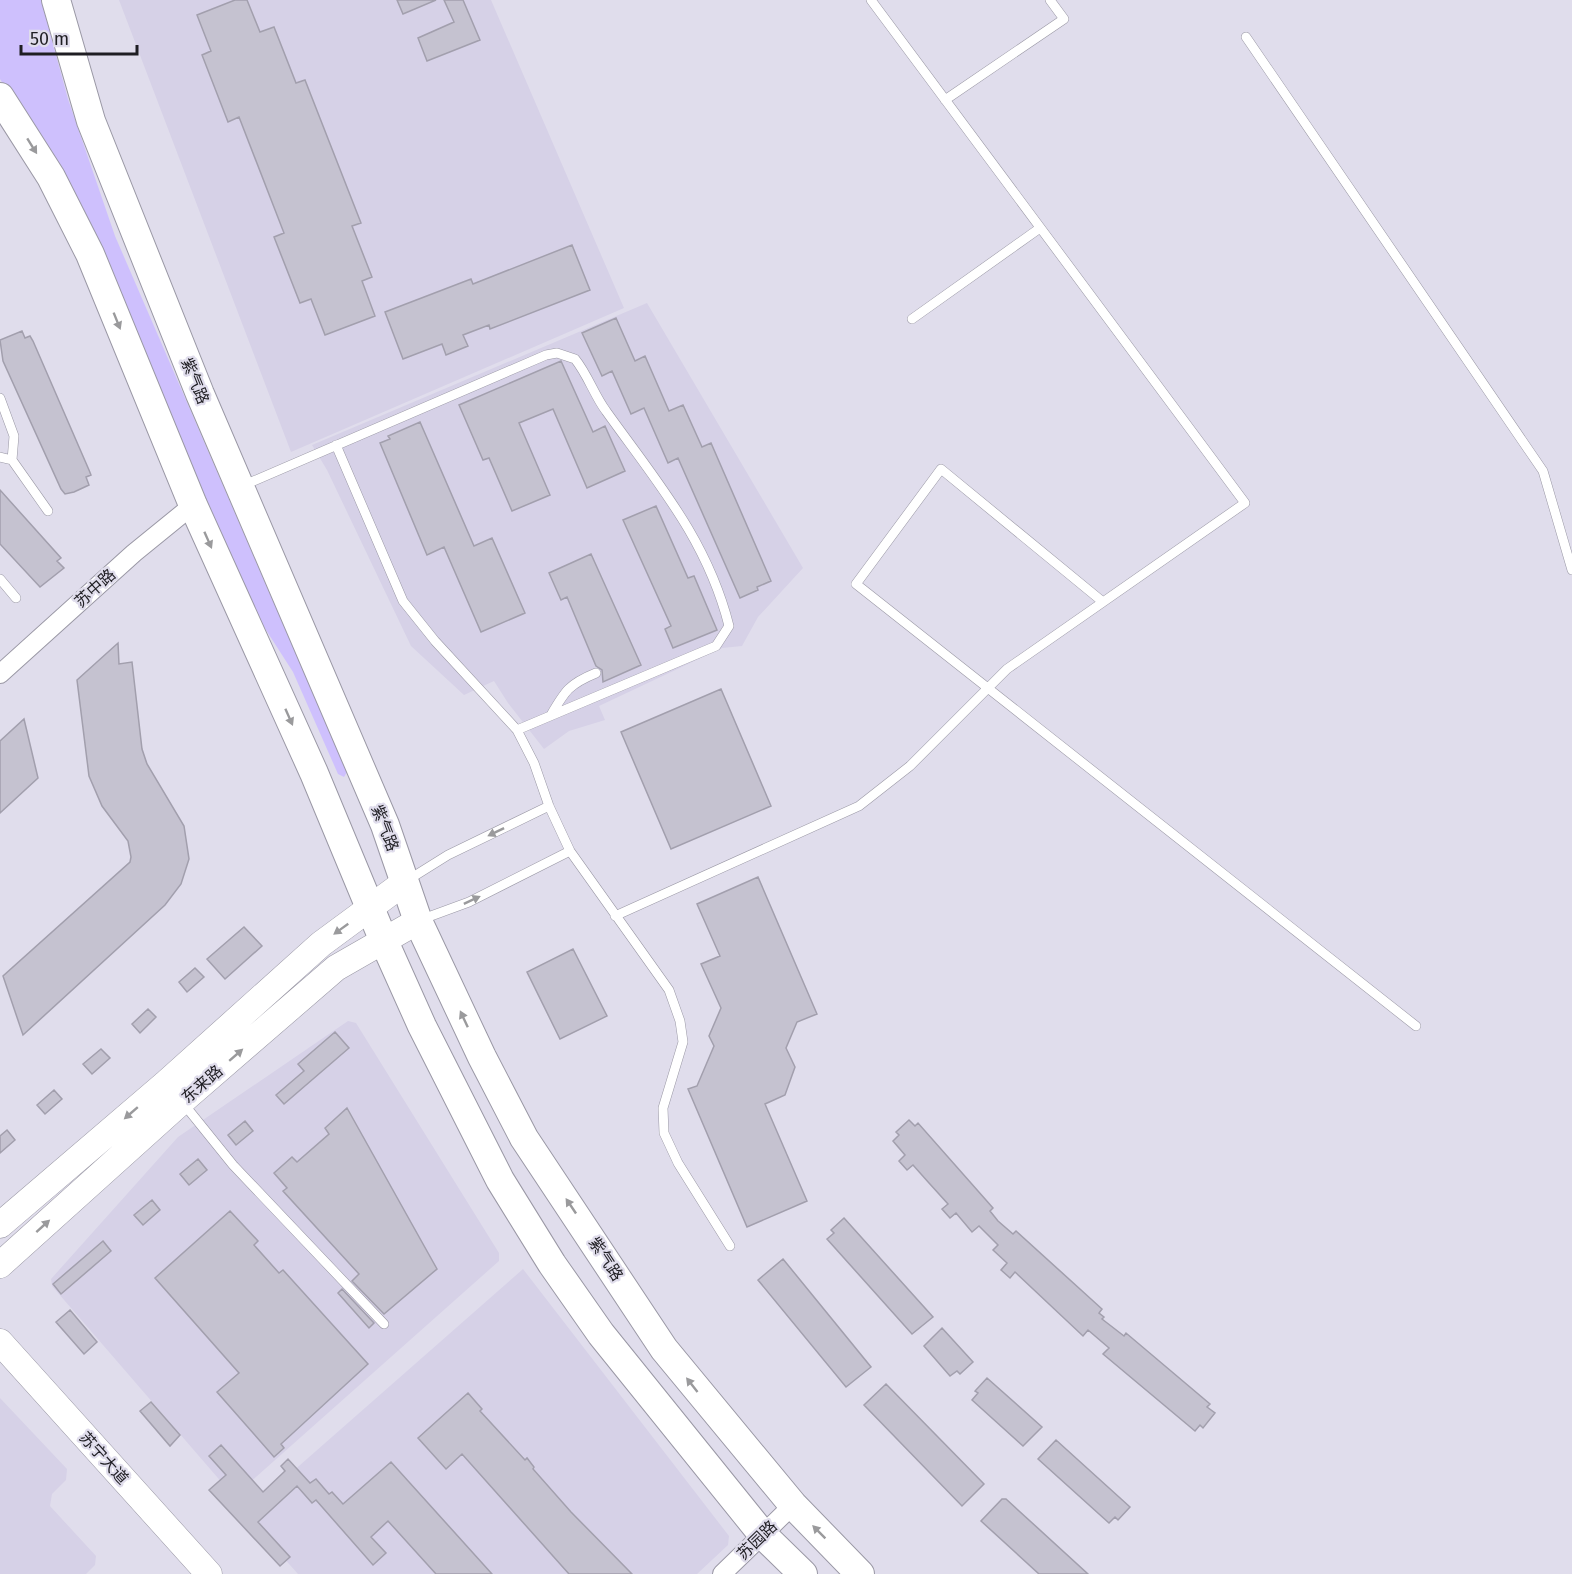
<svg xmlns="http://www.w3.org/2000/svg" width="1572" height="1574" font-family="'Fira Sans','Noto Sans SC',sans-serif">
  <style>
    .built { fill: #d6d1e7 }
    .green { fill: #cec0fd }
    .building { fill: #c5c2d0; stroke: #a29fad; stroke-width: 1.5 }
    .lines { fill: none; stroke-linecap: round; stroke-linejoin: round }
    .lane-casing { stroke: #9a98a5; stroke-width: 10 }
    .street-casing { stroke: #9a98a5; stroke-width: 20 }
    .secondary-casing { stroke: #9a98a5; stroke-width: 27 }
    .primary-casing { stroke: #9a98a5; stroke-width: 30 }
    .lane { stroke: #fff; stroke-width: 9 }
    .street { stroke: #fff; stroke-width: 18 }
    .secondary { stroke: #fff; stroke-width: 26 }
    .primary { stroke: #fff; stroke-width: 28 }
    .oneway { fill: #9a9a9c }
    .labels { text-anchor: middle; dominant-baseline: central; stroke-width: 4.5; stroke-linejoin: round; paint-order: stroke }
    .street-label { font-size: 16px; fill: #1f1e23; stroke: #e0ddec }
  </style>
  <rect width="100%" height="100%" fill="#e0ddec"/>
  <path class="built" d="M119,0H491L624,308L291,452Z
    M647,303L803,568L758,617L742,646L722,648L599,706L605,720L569,731L544,749L508,703L494,681L464,695L411,646L327,470L312,445Z
    M348,1021L356,1023L499,1253V1261L239,1492H230L52,1286L51,1279L178,1137Z
    M523,1269L729,1536L728,1545L697,1574H298L248,1518L249,1510Z
    M0,1398L67,1469L66,1480L52,1494L50,1506L96,1556L95,1565L86,1574H0Z"/>
  <path class="green" d="M0,0H41L68,99L115,236L347,772L344,777L338,774L293,672L257,616L89,229L0,79Z"/>
  <path class="building" d="M235,0H247L260,32L274,27L296,83L305,80L361,223L352,226L372,277L362,281L375,316L325,335L311,299L300,303L274,237L284,233L239,117L228,122L202,55L211,51L197,15Z
    M397,0H436L403,14Z
    M444,0H463L480,40L427,61L418,38L454,22Z
    M572,245L590,290L490,329L489,325L463,335L468,346L446,355L442,344L403,359L385,312L471,279L473,284Z
    M616,318L635,361L645,356L669,411L683,405L702,447L711,443L771,581L757,587L758,590L740,598L678,458L668,463L644,408L631,414L612,371L602,376L582,333Z
    M22,331L25,338L30,336L33,341L89,470L91,475L86,477L89,485L74,492L65,494L61,489L3,361L0,340Z
    M561,361L593,432L605,426L625,471L587,488L553,409L519,423L550,495L512,511L489,458L483,460L459,405Z
    M420,422L474,546L492,538L525,613L481,632L444,547L427,555L380,443L390,439L388,436Z
    M0,490L61,558L57,561L64,568L40,587L0,544Z
    M656,506L688,578L694,576L717,630L673,648L665,629L671,626L623,520Z
    M591,554L641,665L603,682L602,670L596,666L567,597L561,600L549,573Z
    M118,643L119,664L132,662L142,749L147,764L184,826L189,859L181,884L165,905L23,1035L3,976L130,862L131,857L128,841L102,806L89,776L77,680Z
    M721,689L771,806L671,849L621,732Z
    M24,719L38,778L0,813V741Z
    M758,877L817,1014L797,1022L786,1048L795,1067L785,1095L765,1104L807,1201L747,1227L688,1089L697,1086L714,1046L709,1036L721,1008L701,964L720,956L697,904Z
    M244,927L262,946L225,979L207,959Z
    M573,949L607,1016L560,1039L527,972Z
    M195,968L204,977L187,992L179,982Z
    M148,1009L156,1017L140,1033L132,1024Z
    M335,1032L349,1048L284,1104L276,1095L304,1071L298,1064Z
    M101,1049L110,1058L92,1074L83,1064Z
    M54,1090L62,1099L45,1114L37,1105Z
    M347,1108L437,1269L384,1314L352,1281L359,1274L283,1191L287,1188L274,1173L292,1157L297,1162L329,1134L325,1128Z
    M909,1120L915,1126L918,1123L993,1208L990,1211L998,1221L1013,1234L1016,1231L1102,1309L1099,1313L1104,1317L1102,1319L1124,1336L1126,1333L1210,1404L1207,1407L1215,1413L1203,1428L1200,1425L1195,1431L1103,1354L1109,1348L1088,1330L1083,1336L1015,1272L1010,1278L1001,1270L1007,1263L993,1250L998,1245L979,1226L972,1232L956,1213L950,1218L942,1209L948,1204L929,1183L913,1165L907,1170L899,1161L905,1155L893,1141L899,1135L896,1132Z
    M245,1121L253,1131L236,1145L228,1135Z
    M7,1130L15,1140L0,1153V1136Z
    M198,1159L207,1170L189,1185L180,1174Z
    M152,1200L160,1210L143,1225L134,1215Z
    M230,1211L258,1241L254,1245L279,1273L283,1270L368,1364L281,1444L284,1448L274,1457L217,1392L239,1373L155,1278Z
    M844,1218L933,1317L912,1334L827,1239L834,1233L831,1230Z
    M103,1241L111,1251L61,1294L53,1284Z
    M783,1259L871,1367L846,1387L758,1280Z
    M342,1289L374,1323L369,1328L338,1293Z
    M70,1310L97,1342L84,1354L56,1322Z
    M942,1328L973,1362L960,1374L957,1371L950,1376L924,1346Z
    M987,1378L1042,1427L1023,1446L972,1400L978,1393L975,1391Z
    M886,1384L984,1484L962,1506L864,1405Z
    M468,1393L482,1409L480,1411L525,1460L527,1458L534,1467L533,1469L571,1512L632,1574H569L462,1454L446,1469L418,1438Z
    M151,1402L180,1435L170,1446L140,1411Z
    M1056,1440L1130,1507L1118,1520L1115,1517L1109,1523L1038,1459Z
    M221,1445L263,1492L285,1471L281,1466L288,1459L310,1483L316,1479L329,1494L332,1492L343,1504L391,1462L492,1574H436L388,1521L371,1537L386,1553L373,1565L316,1500L312,1503L297,1486L258,1522L290,1557L280,1566L209,1490L226,1475L209,1456Z
    M1002,1499H1006L1088,1574H1039L981,1521Z"/>
  <g class="lines">
    <g class="lane-casing">
      <path id="lane" d="M1246,37L1543,471L1572,570
        M945,100L1064,19L1050,0
        M912,319L1040,228
        M0,398L14,436L12,460
        M336,445L403,601L435,641L517,730L534,763L549,806L570,851L669,990L680,1021L683,1042L663,1108L664,1133L678,1163L730,1246
        M0,457L12,460L48,511
        M242,486L546,355L557,353L575,359C588,375 594,395 606,411C656,481 707,539 729,626L716,646L517,730
        M0,579L16,598
        M1103,602L941,469L856,584L1416,1026
        M551,715C565,691 569,684 596,673
        M408,880L448,855L549,806
        M615,916L859,806L910,766L1007,669L1245,503L871,0
        M420,920L469,902L570,851
        M183,1103L233,1165L384,1324"/>
    </g>
    <g class="street-casing">
      <path id="street" d="M0,674L134,553L193,505
        M722,1574L793,1505"/>
    </g>
    <g class="secondary-casing">
      <path id="secondary" d="M0,1225L165,1084L321,944L405,882
        M0,1265L181,1102L336,968L418,921
        M0,1342L209,1574"/>
    </g>
    <g class="primary-casing">
      <path id="primary" d="M56,0L91,121L200,394L385,825L418,921L482,1057L524,1138L664,1349L793,1505L860,1574
        M0,97L51,177L90,254L193,505L314,773L383,939L422,1026L500,1180L552,1264L601,1334L763,1535L803,1574"/>
    </g>
    <use href="#lane" class="lane"/>
    <use href="#street" class="street"/>
    <use href="#secondary" class="secondary"/>
    <use href="#primary" class="primary"/>
  </g>
  <defs><path id="oneway-solid" d="M-6-.8H1V-3.2L6.5 0L1 3.2V.8H-6Z" transform="scale(1.5)"/></defs>
  <g class="oneway">
    <use href="#oneway-solid" transform="translate(32 146) rotate(58)"/>
    <use href="#oneway-solid" transform="translate(117 321) rotate(68)"/>
    <use href="#oneway-solid" transform="translate(208 540) rotate(66)"/>
    <use href="#oneway-solid" transform="translate(289 717) rotate(66)"/>
    <use href="#oneway-solid" transform="translate(496 832) rotate(154)"/>
    <use href="#oneway-solid" transform="translate(472 900) rotate(-25)"/>
    <use href="#oneway-solid" transform="translate(341 929) rotate(144)"/>
    <use href="#oneway-solid" transform="translate(464 1019) rotate(-115)"/>
    <use href="#oneway-solid" transform="translate(236 1055) rotate(-41)"/>
    <use href="#oneway-solid" transform="translate(131 1113) rotate(139)"/>
    <use href="#oneway-solid" transform="translate(571 1206) rotate(-124)"/>
    <use href="#oneway-solid" transform="translate(43 1226) rotate(-42)"/>
    <use href="#oneway-solid" transform="translate(692 1385) rotate(-128)"/>
    <use href="#oneway-solid" transform="translate(819 1532) rotate(-135)"/>
  </g>
  <g class="labels">
    <g class="street-label">
      <text transform="translate(195 381) rotate(68)">紫气路</text>
      <text transform="translate(95 588) rotate(-42)">苏中路</text>
      <text transform="translate(385 828) rotate(69)">紫气路</text>
      <text transform="translate(202 1084) rotate(-41)">东来路</text>
      <text transform="translate(606 1259) rotate(57)">紫气路</text>
      <text transform="translate(104 1458) rotate(48)">苏宁大道</text>
      <text transform="translate(757 1540) rotate(-44)">苏园路</text>
    </g>
  </g>
  <path d="M21 45v9h116v-9" fill="none" stroke="#1f1e23" stroke-width="3"/>
  <text x="30" y="45" font-size="18" fill="#1f1e23" stroke="#e0ddec" stroke-width="4.5" paint-order="stroke">50 m</text>
</svg>
